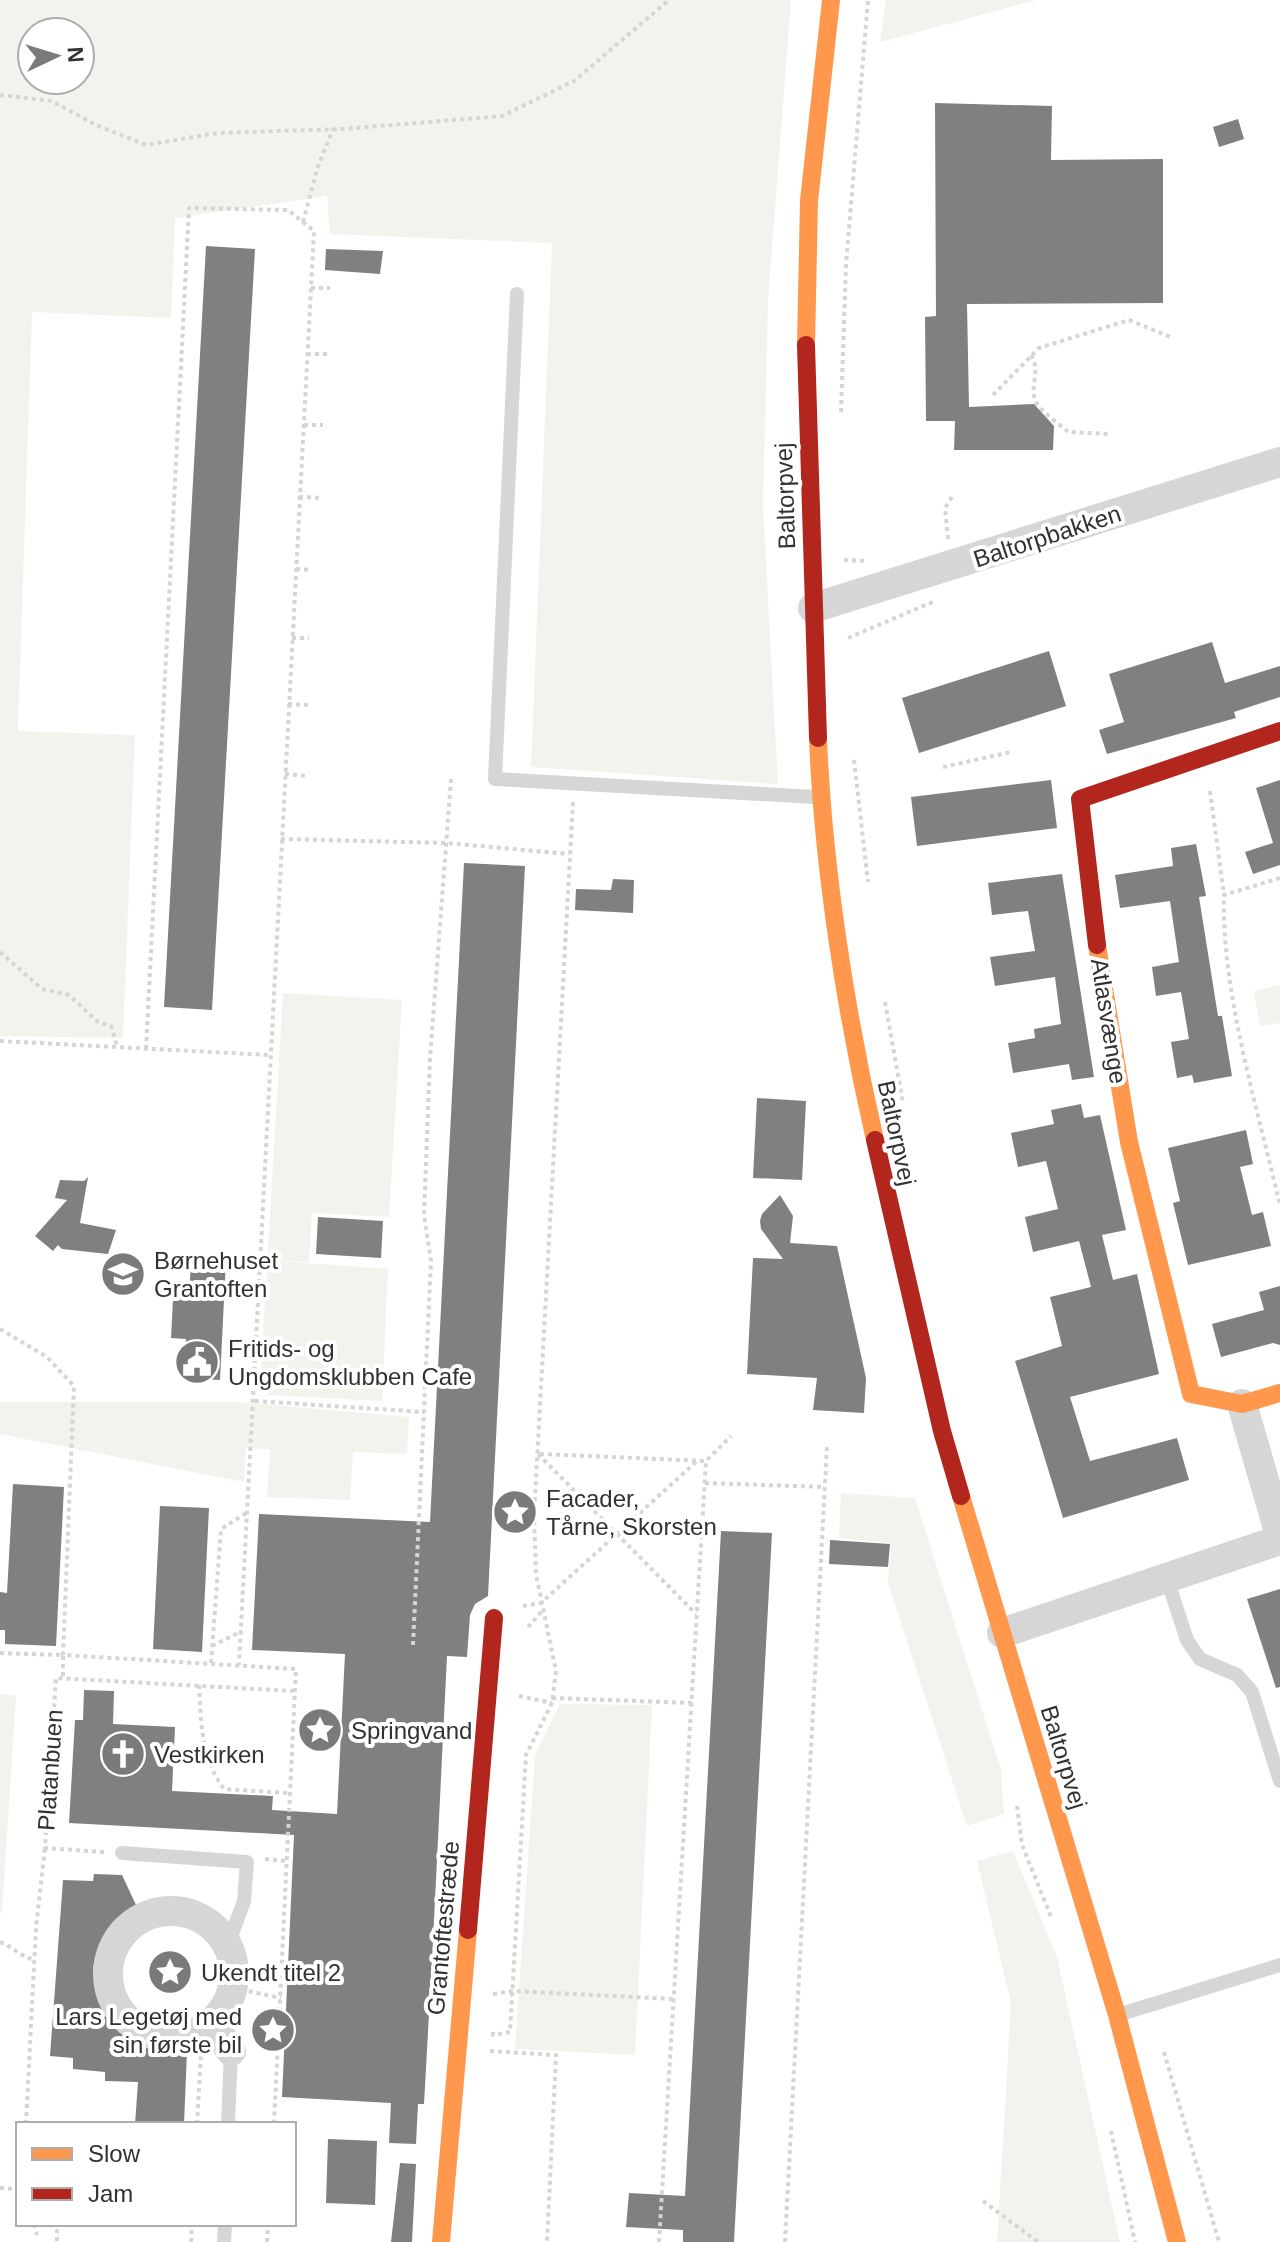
<svg xmlns="http://www.w3.org/2000/svg" width="1280" height="2242" font-family="Arial,sans-serif">
  <style>
    .green { fill: #f0f4ed; fill-rule: evenodd }
    .building { fill: #808080 }
    .lines { fill: none; stroke-linecap: round; stroke-linejoin: round }
    .path { stroke: #d5d5d5; stroke-width: 4; stroke-dasharray: 4 4; stroke-linecap: butt }
    .lane { stroke: #d6d6d6; stroke-width: 14 }
    .street { stroke: #d6d6d6; stroke-width: 30 }
    .slow { stroke: #ff974d; stroke-width: 18 }
    .jam { stroke: #b3261e; stroke-width: 18 }
    .labels { text-anchor: middle; dominant-baseline: central; stroke-width: 8; stroke-linejoin: round; paint-order: stroke }
    .street-label { font-size: 24px; fill: #323232; stroke: #fff }
    .poi-label { font-size: 24px; fill: #323232; stroke: #fff; text-anchor: start }
  </style>
  <rect width="100%" height="100%" fill="#fff"/>
  <path class="green" d="M0,0H791L768,301L763,507L778,784L531,767L552,243L330,234L327,196L175,218L171,318L32,312L18,731L135,735L123,1038L0,1036ZM80,32V80H32V32Z
    M886,0H1037L880,42Z
    M1280,985V1023L1260,1026L1254,991Z
    M283,993L402,1000L389,1217L312,1213L309,1262L277,1261L388,1269L382,1401L268,1395L260,1386Z
    M0,1402H239L409,1417L407,1454L353,1452L350,1500L267,1497L270,1449L246,1448L244,1482L0,1434Z
    M841,1493L915,1498L1001,1770L1004,1814L967,1826L888,1583L891,1543L839,1538Z
    M0,1694L16,1695L2,1913H0Z
    M560,1704L652,1705L635,2055L515,2049L535,1755Z
    M1013,1851L1057,1957L1120,2242H997L1011,2003L977,1861Z"/>
  <path class="building" d="M935,103L1052,106L1051,160L1163,159V303L967,304L969,407L1034,404L1054,426L1053,450H954L955,421H926L925,317L936,316Z
    M1238,119L1244,139L1219,147L1213,127Z
    M206,246L255,249L212,1010L164,1007Z
    M326,249L383,251L380,274L325,270Z
    M1212,642L1225,683L1280,666V697L1234,712L1236,718L1107,754L1099,730L1124,722L1109,674Z
    M1049,651L1066,706L919,753L902,698Z
    M1051,780L1057,828L917,846L911,797Z
    M1280,780V865L1253,874L1245,852L1273,843L1256,788Z
    M1196,844L1206,896L1199,897L1218,1016H1222L1232,1076L1194,1083L1192,1075L1177,1078L1171,1042L1189,1039L1181,992L1156,996L1152,967L1179,962L1170,901L1120,908L1115,875L1173,866L1171,848Z
    M464,863L525,866L488,1596L475,1604L470,1615L467,1657L447,1656L431,1981H439L436,2014H429L424,2104H418L416,2144L389,2143L391,2103L282,2097L294,1835L69,1823L75,1720H83L84,1690L114,1691L113,1724L175,1727L172,1791L273,1796L272,1810L337,1814L345,1654L252,1650L259,1514L430,1522Z
    M1062,874L1094,1077L1072,1080L1069,1064L1013,1073L1008,1043L1035,1038L1034,1029L1061,1024L1055,977L995,986L990,957L1035,951L1028,911L992,915L988,883Z
    M613,879L634,880L633,913L575,910L576,889L611,890Z
    M757,1098L806,1101L802,1180L753,1178Z
    M1081,1104L1084,1118L1100,1115L1126,1230L1102,1235L1113,1280L1137,1274L1159,1374L1070,1397L1090,1461L1177,1438L1189,1480L1063,1518L1015,1361L1062,1346L1050,1297L1091,1287L1079,1241L1033,1252L1025,1217L1058,1209L1046,1161L1018,1167L1011,1133L1054,1124L1051,1110Z
    M1246,1130L1253,1164L1240,1167L1252,1215L1263,1212L1271,1246L1188,1265L1173,1203L1180,1201L1168,1148Z
    M88,1177L80,1223L116,1230L108,1254L62,1249L58,1245L53,1251L35,1236L67,1200L55,1198L60,1180L84,1181Z
    M780,1195L793,1216L790,1243L837,1246L866,1378L864,1413L813,1410L817,1378L747,1374L753,1258L783,1259L761,1229L760,1221L762,1214Z
    M318,1217L383,1221L381,1258L316,1254Z
    M191,1258L226,1260L220,1380L184,1378L186,1339L171,1338L173,1299L189,1300Z
    M1280,1286V1345L1273,1343L1221,1357L1212,1324L1264,1310L1259,1292Z
    M13,1484L64,1487L56,1646L5,1644V1630H0V1592L7,1593Z
    M160,1506L209,1508L202,1652L153,1649Z
    M721,1531L772,1533L734,2242H683V2230L626,2227L629,2193L685,2196Z
    M830,1540L890,1544L888,1567L829,1564Z
    M1280,1589V1687L1276,1688L1247,1599Z
    M94,1874L122,1875L137,1907L113,1922L99,1945L93,1968L96,1993L108,2019L129,2038L187,2052L184,2124H135L138,2082L105,2081V2072L73,2069V2058L50,2056L63,1880L93,1881Z
    M328,2139L377,2141L375,2205L326,2203Z
    M400,2163L416,2164L412,2242H391Z"/>
  <g class="lines">
    <path class="path" d="M0,95L52,101L96,125L146,145L218,133L342,129L502,116L574,81L669,0
      M303,222L317,169L333,129
      M311,288H330
      M307,354H328
      M1031,355C1041,370 1030,385 1035,400C1040,412 1059,423 1068,432L1111,434
      M993,395L1039,348L1129,320L1173,338
      M841,412L846,265L868,0
      M304,425H323
      M299,497L322,498
      M948,539L945,508L952,497
      M844,560L867,561
      M296,569L312,570
      M292,638H309
      M848,638L935,601
      M288,704L309,705
      M854,760L868,882
      M943,767L1011,752
      M285,774L307,776
      M1210,791L1224,895
      M281,839L446,843L569,854
      M1280,878L1224,895C1221,990 1258,1111 1280,1205
      M0,952L42,989L69,995L98,1022L111,1026L117,1046
      M885,1002L903,1103
      M0,1041L269,1055
      M146,1049L189,208L288,210L314,231L239,1665
      M0,1329L47,1357L74,1386L63,1655L296,1669L274,2124
      M255,1401L424,1412
      M538,1454L696,1614
      M540,1454L706,1461L731,1436
      M705,1483L825,1487
      M523,1606L541,1603L697,1461
      M528,1627L543,1610
      M413,1645L431,1261L424,1215L430,1059L451,779
      M212,1646L242,1631
      M0,1653L63,1655V1677
      M211,1663L221,1529L248,1512
      M199,1685C201,1722 201,1759 224,1789L289,1793
      M519,1696L552,1703
      M552,1698L692,1703
      M1017,1806L1022,1845L1052,1919
      M104,1852L45,1848L56,1678L293,1691
      M265,1859L287,1861
      M0,1942C13,1947 20,1956 34,1960
      M233,1988L281,1998
      M493,1994L513,1991L674,1999
      M493,2032V2035L510,2032L526,1755L552,1703L556,1671L536,1574L534,1515L573,802
      M490,2051L556,2055L547,2242
      M1164,2052L1219,2242
      M26,2124L36,1927L45,1848
      M197,2124L201,2054
      M1111,2131L1135,2242
      M0,2188L18,2189
      M983,2201L1038,2242
      M34,2224L37,2235
      M50,2224L57,2231V2242
      M191,2242L192,2224
      M267,2242L268,2224
      M659,2242L706,1461
      M785,2242L827,1446"/>
    <path class="lane" d="M517,294L495,779L815,797
      M1167,1579L1187,1640L1200,1659L1237,1675L1252,1692L1280,1781
      M122,1853L247,1862L244,1901L228,1945
      M1121,2014L1280,1965
      M228,2124L231,2051
      M224,2242L225,2224"/>
    <path class="street" d="M813,608L1280,462
      M1242,1404L1280,1535
      M1002,1633L1280,1540
      M108 1974a63 63 0 1 1 126 0a63 63 0 1 1-126 0Z
      M211,2023L231,2051"/>
    <path class="slow" d="M806,345L809,201L831,0
      M818,738C823,867 846,1014 875,1140
      M1097,945L1129,1142L1191,1394L1242,1404L1280,1393
      M961,1496L1117,2015L1177,2242
      M441,2242L468,1930"/>
    <path class="jam" d="M806,345L818,738
      M1097,945L1080,799L1280,731
      M875,1140L942,1431L961,1496
      M468,1930L494,1618"/>
  </g>
  <defs>
    <g id="school-disc" transform="scale(2.3)"><circle r="9.5" fill="#7a7a7a" stroke="#fff"/><path d="M0-5L7-2L0 1L-7-2ZM-4 1L0 2.5L4 1V4Q0 6-4 4Z" fill="#fff"/></g>
    <g id="civic-disc" transform="scale(2.3)"><circle r="9.5" fill="#7a7a7a" stroke="#fff"/><path d="M-.6-6.5H3V-4.5H.6V-3L4-1V1h2V6H-6V1h2V-1L-.6-3ZM-1.2 2.5V6h2.4V2.5Z" fill="#fff"/></g>
    <g id="sight-disc" transform="scale(2.3)"><circle r="9.5" fill="#7a7a7a" stroke="#fff"/><path d="M0-6L1.8-2.2L6-1.7L2.9 1.2L3.7 5.4L0 3.3L-3.7 5.4L-2.9 1.2L-6-1.7L-1.8-2.2Z" fill="#fff"/></g>
    <g id="church-disc" transform="scale(2.3)"><circle r="9.5" fill="#7a7a7a" stroke="#fff"/><path d="M-1.2-6h2.4v3.5h3.3v2.4h-3.3V6h-2.4V-.1h-3.3v-2.4h3.3Z" fill="#fff"/></g>
  </defs>
  <g fill-rule="evenodd">
    <use href="#school-disc" x="123" y="1274"/>
    <use href="#civic-disc" x="197" y="1362"/>
    <use href="#sight-disc" x="515" y="1512"/>
    <use href="#sight-disc" x="320" y="1730"/>
    <use href="#church-disc" x="123" y="1754"/>
    <use href="#sight-disc" x="170" y="1972"/>
    <use href="#sight-disc" x="273" y="2030"/>
  </g>
  <g class="labels">
    <g class="street-label">
      <text transform="translate(785 496) rotate(-92)">Baltorpvej</text>
      <text transform="translate(1047 536) rotate(-18)">Baltorpbakken</text>
      <text transform="translate(1109 1021) rotate(81)">Atlasvænge</text>
      <text transform="translate(897 1133) rotate(78)">Baltorpvej</text>
      <text transform="translate(1064 1757) rotate(73)">Baltorpvej</text>
      <text transform="translate(50 1770) rotate(-86)">Platanbuen</text>
      <text transform="translate(443 1928) rotate(-85)">Grantoftestræde</text>
    </g>
    <g class="poi-label">
      <text x="154" y="1260">Børnehuset<tspan x="154" dy="28">Grantoften</tspan></text>
      <text x="228" y="1348">Fritids- og<tspan x="228" dy="28">Ungdomsklubben Cafe</tspan></text>
      <text x="546" y="1498">Facader,<tspan x="546" dy="28">Tårne, Skorsten</tspan></text>
      <text x="351" y="1730">Springvand</text>
      <text x="154" y="1754">Vestkirken</text>
      <text x="201" y="1972">Ukendt titel 2</text>
      <text x="242" y="2016" text-anchor="end">Lars Legetøj med<tspan x="242" dy="28">sin første bil</tspan></text>
    </g>
  </g>
  <rect x="16" y="2122" width="280" height="104" fill="#ffffff" stroke="#adadad" stroke-width="2"/>
  <rect x="32" y="2148" width="40" height="12" fill="#ff974d" stroke="#adadad" stroke-width="2"/>
  <text x="88" y="2162" font-size="24" fill="#323232">Slow</text>
  <rect x="32" y="2188" width="40" height="12" fill="#b3261e" stroke="#adadad" stroke-width="2"/>
  <text x="88" y="2202" font-size="24" fill="#323232">Jam</text>
  <g transform="translate(56 56) rotate(86)"><circle r="38" fill="#ffffff" stroke="#adadad" stroke-width="2"/>
  <path d="M0-6L14 30L0 20L-14 30Z" fill="#7a7a7a"/>
  <text y="-12" font-size="22" font-weight="bold" text-anchor="middle" fill="#323232">N</text>
  </g>
</svg>
